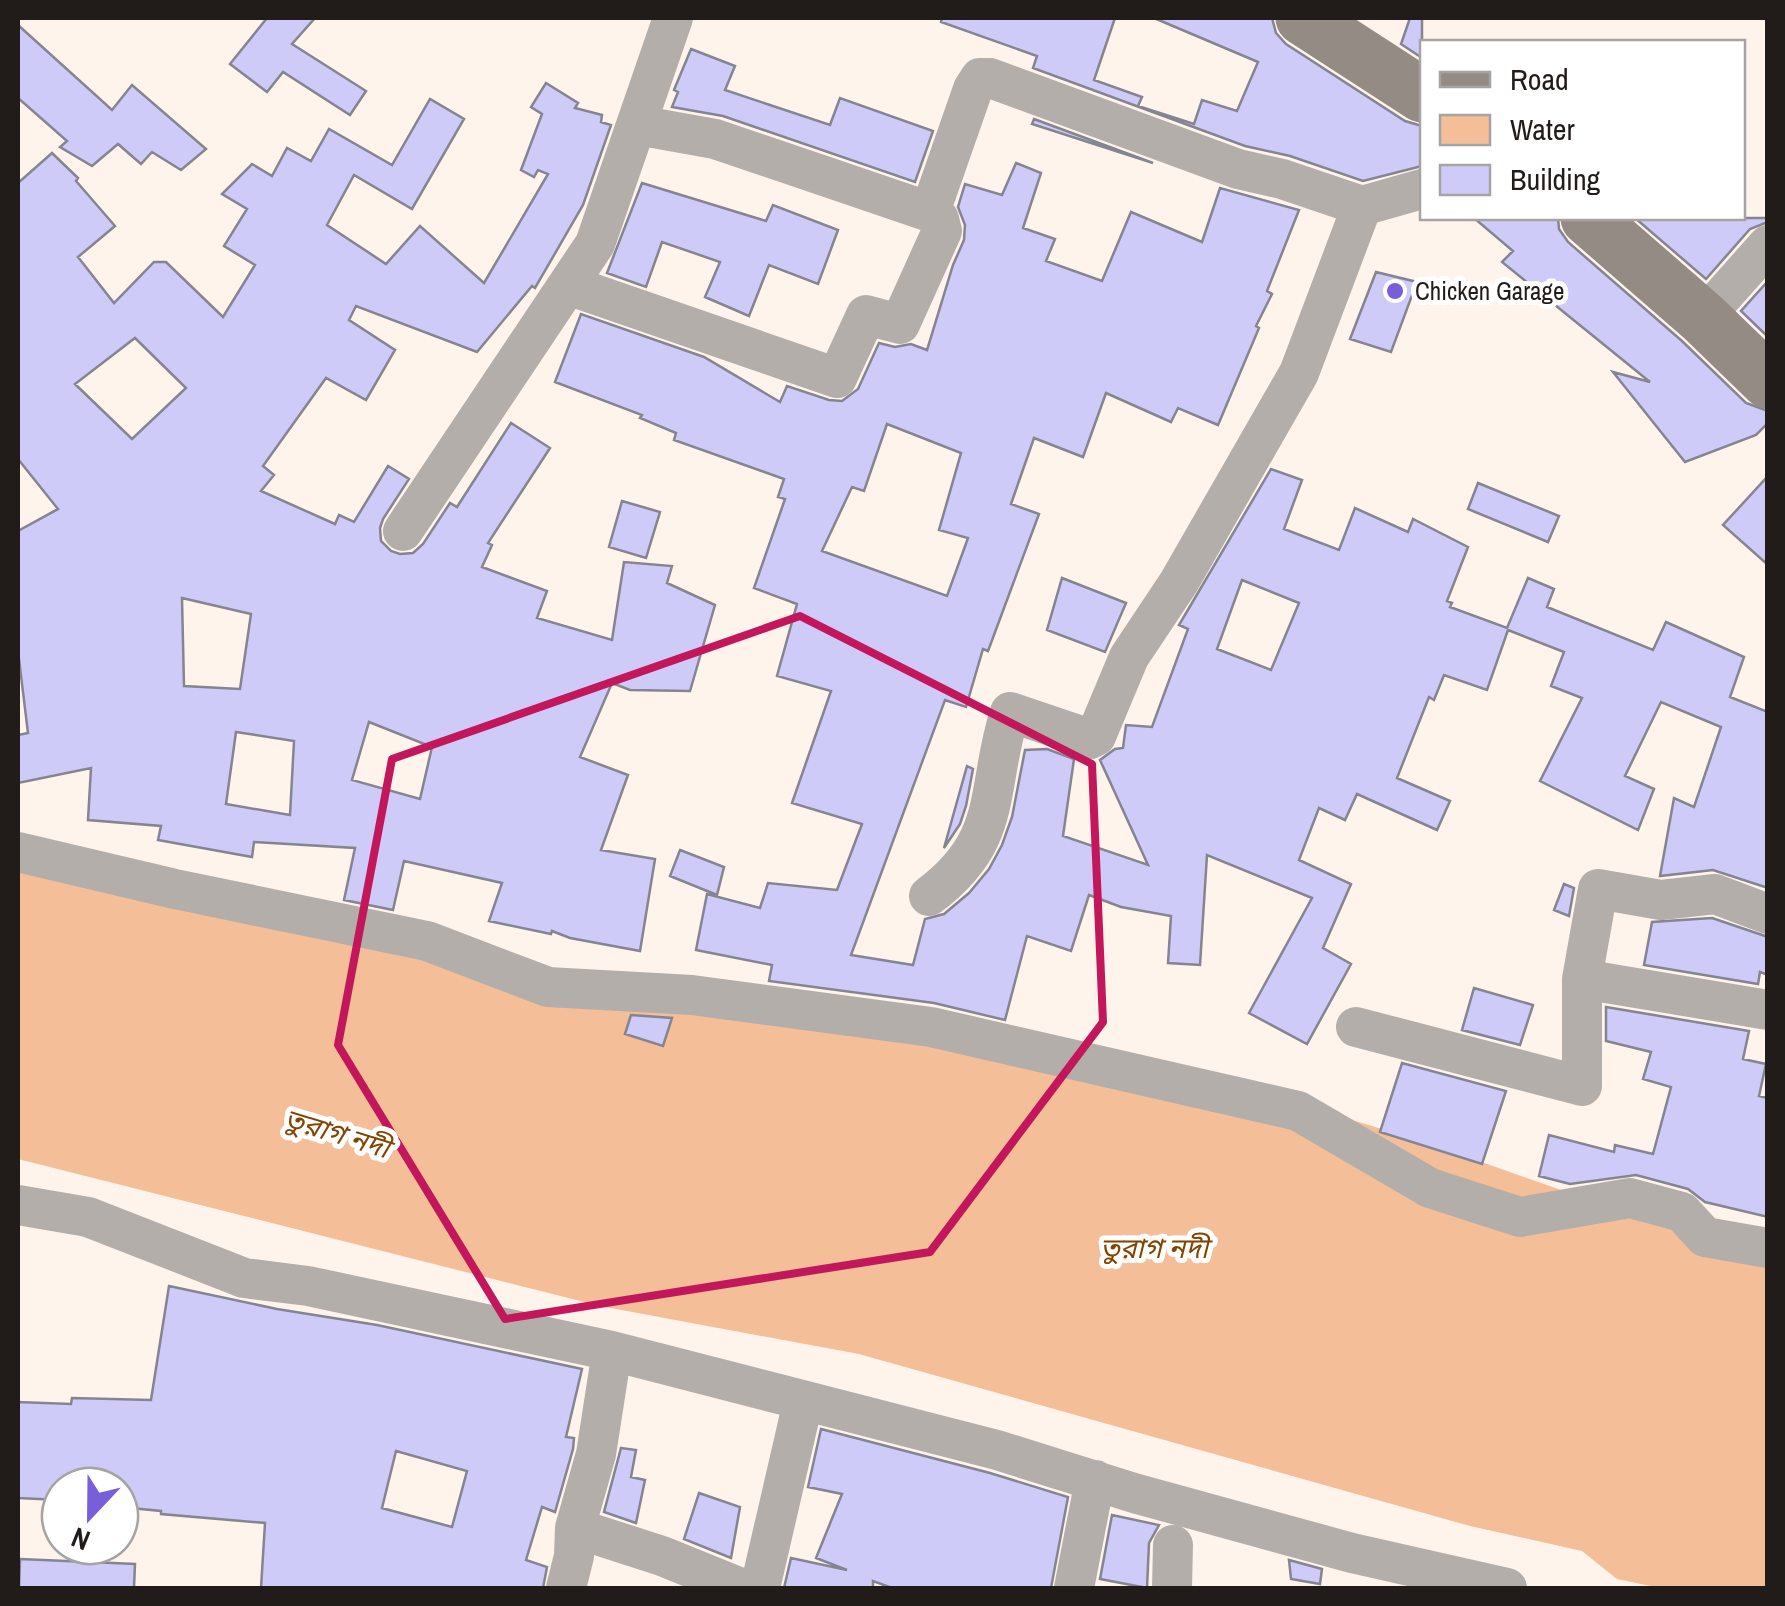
<svg xmlns="http://www.w3.org/2000/svg" width="1785" height="1606" font-family="'Archivo Narrow','Noto Sans Bengali',sans-serif">
  <style>
    .water { fill: #f3be98 }
    .building { fill: #cfcbf9; stroke: #858491; stroke-width: 2.5; fill-rule: evenodd }
    .lines { fill: none; stroke-linecap: round; stroke-linejoin: round }
    .minor { stroke: #b4aeaa; stroke-width: 40 }
    .secondary { stroke: #948b85; stroke-width: 55 }
    .marked { fill: none; stroke: #c2185b; stroke-width: 8; stroke-linejoin: round }
    .poi-dot { fill: #785ed8; stroke: #fff; stroke-width: 4 }
    .labels { text-anchor: middle; dominant-baseline: central; stroke-width: 10; stroke-linejoin: round; paint-order: stroke }
    .poi-label { font-size: 25px; fill: #211c19; stroke: #fff; text-anchor: start }
    .water-label { font-size: 28px; font-style: italic; fill: #834400; stroke: #fff }
  </style>
  <rect width="100%" height="100%" fill="#fff4ec"/>
  <path class="water" d="M18,857L589,979L1187,1070L1428,1143L1643,1219L1767,1252V1588H1660L1617,1579L1582,1551L1470,1526L859,1354L600,1306L18,1159Z"/>
  <path class="building" d="M267,18H315L292,44L366,91L350,115L283,72L267,92L230,64Z
    M942,18H1115L1094,80L1142,97L1138,106L1194,124L1202,100L1237,111L1258,62L1154,18H1272L1276,33L1286,44L1405,121L1422,126V166L1363,181L1290,156L1245,146L1033,68L1037,56L941,22Z
    M1410,18H1422V58L1401,44Z
    M18,25L112,110L132,85L206,149L181,170L152,152L141,164L118,144L92,166L60,147L67,141L18,98Z
    M691,49L735,66L725,90L830,125L840,98L933,131L915,182L723,116L672,107L678,92L674,90Z
    M546,83L578,103L575,108L602,115L601,122L611,125L583,205L535,288L532,286L477,352L356,306L349,320L395,350L366,400L326,378L263,466L274,475L261,491L335,524L339,515L354,522L388,466L409,479L383,519L380,528L381,541L391,551L400,554L413,553L423,544L450,503L457,507L511,423L550,448L488,543L492,545L482,567L547,591L537,618L612,640L624,562L672,566L667,583L715,605L690,691L630,690L612,683L580,757L628,775L601,850L655,859L640,951L570,938L552,931L551,934L489,921L502,883L404,861L393,910L344,900L355,848L254,842L252,857L158,840L161,826L88,820L91,768L18,783V735L28,733L18,651V531L58,509L18,459V183L52,153L78,178L76,181L115,226L78,257L114,303L154,262H166L223,317L255,265L224,246L247,209L222,194L252,164L272,176L287,148L311,161L329,129L392,165L430,99L464,119L412,209L354,175L327,225L386,264L420,226L484,283L548,174L538,170L534,177L521,170L542,114L531,107ZM135,338L186,388L132,439L75,384ZM182,598L251,614L240,689L184,686ZM369,722L432,747L420,799L352,780ZM236,732L294,741L290,815L226,804Z
    M1034,119L1153,163L1032,124Z
    M1016,163L1041,173L1023,228L1055,239L1046,261L1102,281L1131,212L1202,242L1220,188L1299,210L1267,291L1272,294L1256,326L1259,328L1218,425L1178,408L1171,422L1106,393L1083,457L1034,438L1011,504L1039,514L988,651L983,649L966,707L945,700L851,955L913,965L925,919L944,914L969,893L989,869L1002,845L1012,817L1025,750L1047,749L1074,759L1063,836L1148,865L1100,760L1115,749L1123,748L1126,725L1152,727L1188,629L1179,625L1271,469L1302,480L1284,529L1339,550L1355,508L1408,532L1413,519L1468,547L1447,601L1452,603L1450,607L1507,628L1528,578L1554,589L1547,607L1653,650L1666,622L1744,657L1730,697L1768,712V888L1713,870L1660,876L1674,798L1694,807L1721,727L1661,702L1625,776L1654,789L1638,830L1540,781L1582,698L1551,686L1564,652L1508,630L1487,690L1444,675L1434,700L1429,697L1397,778L1450,801L1437,830L1357,794L1345,820L1319,808L1299,860L1351,884L1323,948L1351,964L1307,1044L1249,1013L1312,898L1207,855L1200,965L1168,963L1171,916L1121,907L1089,895L1071,951L1027,936L1005,1020L934,1003L769,981L772,965L696,950L707,894L760,908L768,883L837,890L862,824L792,803L831,691L777,676L797,604L754,588L785,499L778,497L784,479L674,440L676,433L640,418L642,415L555,382L581,314L704,357L780,402L787,386L829,400L842,401L858,389L879,343L895,347L911,344L927,350L953,265L964,240L965,225L958,207L965,184L1002,195ZM887,424L961,453L939,530L968,538L947,596L822,551L852,487L864,491ZM1242,580L1299,603L1271,670L1217,649Z
    M642,183L766,221L773,205L838,230L818,284L769,265L749,316L705,297L720,262L662,242L646,287L607,273Z
    M1474,218H1558L1559,229L1568,242L1682,341L1746,403L1768,411V423L1756,435L1685,462L1613,372L1650,382L1502,262L1513,251Z
    M1635,218H1768V222L1750,229L1706,279Z
    M1376,272L1417,282L1391,352L1350,339Z
    M1768,281V337L1741,311Z
    M1768,476V565L1723,525Z
    M1478,483L1559,516L1548,542L1468,509Z
    M622,501L660,512L646,558L609,547Z
    M1062,578L1126,603L1105,652L1047,630Z
    M967,766L973,769L966,806L960,824L944,848Z
    M680,850L724,867L717,895L670,876Z
    M1564,884L1574,888L1569,916L1554,910Z
    M1712,918L1768,937V975L1760,972L1758,984L1644,965L1652,922Z
    M1474,988L1533,1005L1520,1045L1462,1030Z
    M1606,1007L1749,1031L1743,1059L1766,1064L1759,1096L1768,1098V1217L1705,1202L1688,1189L1636,1175L1570,1184L1539,1176L1549,1135L1614,1152L1615,1145L1653,1154L1671,1087L1643,1079L1651,1052L1606,1041Z
    M631,1015L672,1018L663,1046L625,1034Z
    M1402,1063L1506,1091L1482,1164L1380,1132Z
    M169,1286L277,1309L377,1325L582,1369L566,1437L574,1438L573,1449L555,1512L542,1507L526,1560L547,1567L543,1588H261L265,1523L161,1514V1511L120,1507V1486H60V1500L18,1498V1402L71,1404L72,1398L151,1400ZM396,1451L467,1471L452,1527L382,1508Z
    M821,1429L990,1473L1068,1497L1051,1588H892L873,1581V1588H784L791,1558L847,1570L816,1558L842,1494L808,1487Z
    M621,1448L636,1450L631,1477L645,1480L636,1523L604,1512Z
    M699,1493L740,1507L731,1558L684,1539Z
    M1112,1515L1159,1525L1149,1543L1147,1588L1100,1579Z
    M20,1559L135,1564L134,1588H19Z
    M1289,1560L1322,1569L1320,1584L1291,1579Z"/>
  <g class="lines">
    <path class="minor" d="M637,125L715,139L930,212L973,89L980,78H990L1238,169L1282,179L1362,206
      M568,285L837,378L866,315L900,324L942,231L939,219L930,212
      M1703,318L1768,245
      M403,531L595,244L673,18
      M18,852L175,889L427,941L548,987L692,995L931,1027L1298,1111L1430,1188L1520,1217L1630,1198L1682,1212L1705,1237L1768,1248
      M929,896C1005,839 985,791 1010,712L1090,739L1096,736L1129,657L1179,582L1299,373L1362,206L1422,189
      M1582,979L1598,889L1661,900L1715,894L1768,914
      M1356,1027L1582,1086V979L1768,1010
      M18,1205L88,1217L244,1278L308,1286L612,1351L997,1450L1134,1493L1352,1553L1507,1588
      M575,1528L662,1556L741,1588
      M566,1588L574,1556L575,1528L596,1454L612,1351
      M760,1588L803,1402
      M1074,1588L1095,1480
      M1172,1588L1173,1545"/>
    <path class="secondary" d="M1303,18L1422,95
      M1588,218L1703,318L1768,381"/>
  </g>
  <path class="marked" d="M800,616L1092,764L1103,1022L930,1252L505,1319L338,1045L392,759Z"/>
  <circle class="poi-dot" cx="1395" cy="291" r="10"/>
  <g class="labels">
    <g class="poi-label">
      <text x="1415" y="291">Chicken Garage</text>
    </g>
    <g class="water-label">
      <text transform="translate(337 1133) rotate(17)">তুরাগ নদী</text>
      <text x="1154" y="1248">তুরাগ নদী</text>
    </g>
  </g>
  <rect width="1785" height="1606" fill="none" stroke="#211c19" stroke-width="40"/>
  <rect x="1420" y="40" width="325" height="180" fill="#ffffff" stroke="#a6a4a3" stroke-width="2.5"/>
  <rect x="1440" y="72" width="50" height="15" fill="#948b85" stroke="#a6a4a3" stroke-width="2.5"/>
  <text x="1510" y="90" font-size="30" fill="#211c19">Road</text>
  <rect x="1440" y="115" width="50" height="30" fill="#f3be98" stroke="#a6a4a3" stroke-width="2.5"/>
  <text x="1510" y="140" font-size="30" fill="#211c19">Water</text>
  <rect x="1440" y="165" width="50" height="30" fill="#cfcbf9" stroke="#a6a4a3" stroke-width="2.5"/>
  <text x="1510" y="190" font-size="30" fill="#211c19">Building</text>
  <g transform="translate(90 1516) rotate(202)"><circle r="48" fill="#ffffff" stroke="#a6a4a3" stroke-width="2.5"/>
  <path d="M0-8L18 38L0 25L-18 38Z" fill="#785ed8"/>
  <text y="-15" font-size="28" font-weight="bold" text-anchor="middle" fill="#211c19">N</text>
  </g>
</svg>
